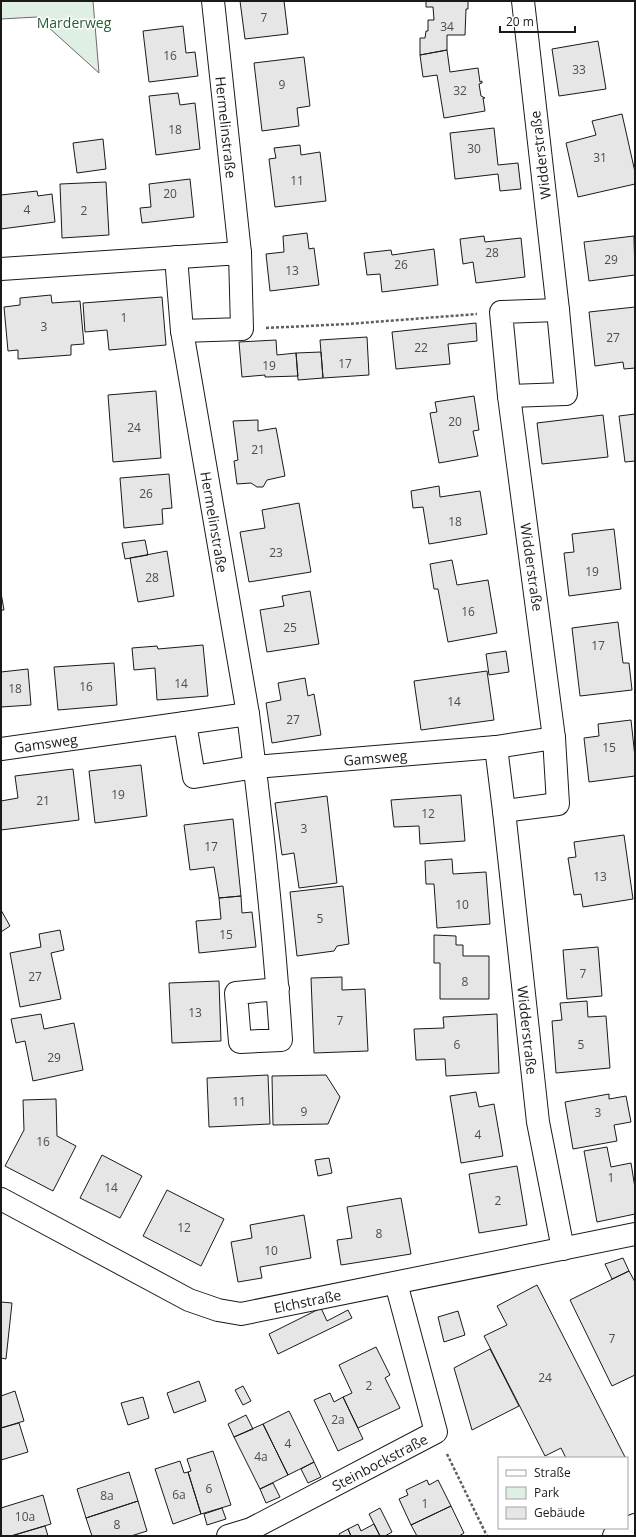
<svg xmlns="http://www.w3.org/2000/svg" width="636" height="1537" font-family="'Open Sans',sans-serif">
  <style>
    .green { fill: #e0efe3; stroke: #6a6a6a }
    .building { fill: #e6e6e6; stroke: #1a1a1a }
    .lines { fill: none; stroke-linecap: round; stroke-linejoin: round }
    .street-casing { stroke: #1a1a1a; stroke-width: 24 }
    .path { stroke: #5f5f5f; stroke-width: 2.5; stroke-dasharray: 3 2; stroke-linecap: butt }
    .street { stroke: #fff; stroke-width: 22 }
    .labels { text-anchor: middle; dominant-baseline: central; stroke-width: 3; stroke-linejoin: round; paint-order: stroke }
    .number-label { font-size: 12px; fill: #4d4d4d }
    .park-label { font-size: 14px; fill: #2b5a34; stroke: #fff }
    .street-label { font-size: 14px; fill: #1a1a1a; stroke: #fff }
  </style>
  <rect width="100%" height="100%" fill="#fff"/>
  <path class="green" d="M1,1H93L99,73L37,17L1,19Z"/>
  <path class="building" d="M240,1H284L288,34L245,39Z
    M426,1H468V9H466L465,35H447V50L420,55V38H425L426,31H428V20H434L433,7H426Z
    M183,26L186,53L195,52L198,76L149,82L143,31Z
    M598,41L606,89L559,96L552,49Z
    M447,50L450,72L478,68L480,82L482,81V83L479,84L481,96L485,98H483L485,111L444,118L437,75L423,77L420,55Z
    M304,57L310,106L297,108L299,126L262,131L254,63Z
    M178,93L180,105L195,103L200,149L156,155L149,96Z
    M622,114L635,172V184L578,197L566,143L596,135L592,121Z
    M494,128L498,165L518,163L521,189L500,191L498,174L455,179L450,133Z
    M103,139L106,169L77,173L73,143Z
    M300,145L301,155L320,152L326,201L275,207L269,159L276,158L274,148Z
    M190,179L194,217L142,223L140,208L151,207L149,184Z
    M106,182L109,235L62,238L60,184Z
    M37,191L38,196L52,194L55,222L1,229V195Z
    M307,233L309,249L314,248L319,285L270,291L266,254L284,252L283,236Z
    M484,236L485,242L521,238L525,277L476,283L473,262L463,264L460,239Z
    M634,236L635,275L589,281L584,242Z
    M434,249L438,285L382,292L380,274L367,275L364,253L391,250L392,255Z
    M51,295L52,303L80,301L84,344L71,345V355L18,359V350L8,351L4,307L20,305V298Z
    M162,297L166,345L109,350L107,330L85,332L83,303Z
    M635,307V368L624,369L623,362L595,366L589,312Z
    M476,323L477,341L448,344L450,364L396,369L392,332Z
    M367,337L369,375L323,378L320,340Z
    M276,340L277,355L296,353L298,376L265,377V375L242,377L239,342Z
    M321,352L323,378L298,380L296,353Z
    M156,391L161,458L113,462L108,395Z
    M474,396L479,430L473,431L478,456L439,463L430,413L437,412L435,402Z
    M635,414V461L625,462L619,416Z
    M603,415L608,457L542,464L537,423Z
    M258,420V431L276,428L285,476L267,480L263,487H257L251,483L237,484L234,461L238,460L233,421Z
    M169,474L172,508L162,509L163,524L124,528L120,478Z
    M439,486L440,497L480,491L487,534L429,544L423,507L413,508L411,491Z
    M299,503L311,572L249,582L240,532L265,528L262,510Z
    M614,529L621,589L569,596L564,553L574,552L572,534Z
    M145,540L148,555L125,559L122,543Z
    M167,551L174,596L138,602L130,558Z
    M452,560L457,585L488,580L497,633L448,642L438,589H434L430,564Z
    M310,591L319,644L267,652L260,610L284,606L282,596Z
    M1,593L4,610H1Z
    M618,622L623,663H629L632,690L580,696L572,628Z
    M203,645L208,696L157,700L155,668L134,670L132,648L157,646L158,649Z
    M506,651L509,672L489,675L486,654Z
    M114,663L117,705L58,710L54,667Z
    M28,669L31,705L1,707V672Z
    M487,671L494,720L421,730L414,681Z
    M305,678L308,696L314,694L321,735L272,743L266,703L281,700L278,683Z
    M631,720L635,757V776L589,782L584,738L599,736L598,724Z
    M141,765L147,816L95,823L89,771Z
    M73,769L79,820L1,830V801L18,798L15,776Z
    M461,795L465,841L420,844L419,826L394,827L391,800Z
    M327,796L337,883L299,888L294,853L282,855L275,803Z
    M233,819L241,896L219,898L214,867L190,870L184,825Z
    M624,835L633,899L583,907L581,894L574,895L568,858L576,857L574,842Z
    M452,859L453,874L486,872L490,924L437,928L434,884H426L425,861Z
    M343,886L349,944L337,946L334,951L297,956L290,892Z
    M241,896L242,913L252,912L256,947L199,953L196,921L221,919L219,898Z
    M1,910L10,926L1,932Z
    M60,930L64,950L51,953L61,999L20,1007L10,953L41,947L39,934Z
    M434,935L456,936V945H463V956H489V999H440V963H434Z
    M598,947L602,996L567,999L563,950Z
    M342,977V990L365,989L368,1051L314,1053L311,978Z
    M219,981L221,1041L172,1043L169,983Z
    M587,1001L588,1017L606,1016L610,1068L556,1073L552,1021L562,1020L560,1003Z
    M41,1014L44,1029L74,1023L83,1070L33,1081L25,1041L16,1043L11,1019Z
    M497,1014L499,1073L446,1076L445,1059L416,1060L414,1029L444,1028L443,1017Z
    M268,1075L270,1124L209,1127L207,1078Z
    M326,1075L340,1097L328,1124L273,1125L272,1076Z
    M476,1092L479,1107L494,1104L503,1156L461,1163L450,1096Z
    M609,1094V1099L626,1096L631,1122L614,1125L617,1141L573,1149L565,1102Z
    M56,1099L57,1136L76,1146L53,1191L5,1166L24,1130L23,1100Z
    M607,1147L611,1167L631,1163L635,1188V1214L597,1222L584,1151Z
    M102,1155L142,1176L120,1218L80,1198Z
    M329,1158L332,1173L318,1176L315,1160Z
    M517,1166L527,1225L479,1233L469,1174Z
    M167,1190L224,1219L201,1266L143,1236Z
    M401,1198L411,1254L341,1265L337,1240L352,1238L347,1207Z
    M304,1215L311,1258L260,1267L262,1278L238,1282L231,1242L252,1238L250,1225Z
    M623,1258L629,1271L612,1279L605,1264Z
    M629,1271L635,1282V1375L612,1386L570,1300Z
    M537,1285L625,1457L623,1458H566L561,1448L545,1456L484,1336L507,1325L497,1306Z
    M1,1302L12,1303L6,1359L1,1358Z
    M321,1308L327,1321L348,1310L352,1318L278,1354L269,1334Z
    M458,1311L465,1335L444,1342L438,1317Z
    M376,1347L390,1375L385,1378L400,1408L358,1428L343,1397L352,1393L339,1365Z
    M490,1349L519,1406L472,1430L454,1368Z
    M199,1381L206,1401L174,1413L167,1393Z
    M243,1386L251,1401L243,1405L235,1390Z
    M15,1391L24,1421L1,1428V1396Z
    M330,1393L334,1402L343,1397L363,1439L338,1451L314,1400Z
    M143,1397L149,1418L128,1425L121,1403Z
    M289,1411L314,1462L288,1475L263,1424Z
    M246,1415L253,1429L234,1437L228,1424Z
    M19,1423L28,1452L1,1460V1428Z
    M263,1424L288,1475L260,1489L234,1437Z
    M213,1451L231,1505L201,1514L188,1472L191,1471L187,1459Z
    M180,1461L184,1473L188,1472L201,1514L173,1524L155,1469Z
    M314,1462L321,1477L308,1483L301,1469Z
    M129,1472L138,1501L86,1518L77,1489Z
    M427,1480L429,1485L438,1480L451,1506L411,1525L399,1499L408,1495L406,1490Z
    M273,1483L280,1497L266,1503L260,1489Z
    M43,1495L51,1524L11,1536H1V1508Z
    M138,1501L147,1531L131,1536H92L86,1518Z
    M451,1506L464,1533L459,1536H417L411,1525Z
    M222,1508L226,1519L207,1525L204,1514Z
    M380,1508L392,1532L385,1536H380L369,1514Z
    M358,1524L361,1531L374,1524L380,1536H351L348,1529Z
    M45,1526L48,1536H11Z
    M348,1529L351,1536H340L339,1534Z"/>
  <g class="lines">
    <g class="street-casing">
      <g id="street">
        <path id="s1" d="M213,1L240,253"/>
        <path id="s2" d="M176,257L182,331L248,714"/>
        <path d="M1,269L240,253L242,329L182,331"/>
        <path d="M509,396L566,394L558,310L523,1"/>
        <path d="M554,738L509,396L501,312L558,310"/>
        <path id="s3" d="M496,747L504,811L538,1122L563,1249"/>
        <path id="s4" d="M1,749L185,723"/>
        <path id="s5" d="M278,989L236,993L240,1042L281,1040C274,931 262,822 248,714L185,723L194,777L255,767L496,747L554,738L558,804L504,811"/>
        <path id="s6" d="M1,1199L189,1300L218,1310L241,1314L635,1234"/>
        <path id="s7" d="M228,1536L251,1529L436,1432L396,1283"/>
        <path d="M614,1536L635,1525"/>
      </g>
    </g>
    <path class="path" d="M266,328L348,324L477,314
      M447,1454L487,1536"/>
    <use href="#street" class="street"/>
  </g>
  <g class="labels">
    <g class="number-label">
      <text x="264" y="17">7</text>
      <text x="447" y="26">34</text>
      <text x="170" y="55">16</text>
      <text x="579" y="69">33</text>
      <text x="282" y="84">9</text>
      <text x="460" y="90">32</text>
      <text x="175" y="129">18</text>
      <text x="474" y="148">30</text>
      <text x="600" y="157">31</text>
      <text x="297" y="180">11</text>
      <text x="170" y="193">20</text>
      <text x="27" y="209">4</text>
      <text x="84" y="210">2</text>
      <text x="492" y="252">28</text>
      <text x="611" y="259">29</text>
      <text x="401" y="264">26</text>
      <text x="292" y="270">13</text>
      <text x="124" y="317">1</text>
      <text x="44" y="326">3</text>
      <text x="613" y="337">27</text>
      <text x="421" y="347">22</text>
      <text x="345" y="363">17</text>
      <text x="269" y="365">19</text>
      <text x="455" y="421">20</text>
      <text x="134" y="427">24</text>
      <text x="258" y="449">21</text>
      <text x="146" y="493">26</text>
      <text x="455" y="521">18</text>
      <text x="276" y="552">23</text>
      <text x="592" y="571">19</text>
      <text x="152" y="577">28</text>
      <text x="468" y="611">16</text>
      <text x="290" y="627">25</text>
      <text x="598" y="645">17</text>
      <text x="181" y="683">14</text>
      <text x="86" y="686">16</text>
      <text x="15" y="688">18</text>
      <text x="454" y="701">14</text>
      <text x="293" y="719">27</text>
      <text x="609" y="747">15</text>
      <text x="118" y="794">19</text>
      <text x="43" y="800">21</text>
      <text x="428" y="813">12</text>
      <text x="304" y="828">3</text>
      <text x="211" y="846">17</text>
      <text x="600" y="876">13</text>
      <text x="462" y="904">10</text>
      <text x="320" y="918">5</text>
      <text x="226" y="934">15</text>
      <text x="583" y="973">7</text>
      <text x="35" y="976">27</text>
      <text x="465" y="981">8</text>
      <text x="195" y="1012">13</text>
      <text x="340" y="1020">7</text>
      <text x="457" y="1044">6</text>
      <text x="581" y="1044">5</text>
      <text x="54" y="1057">29</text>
      <text x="239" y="1101">11</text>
      <text x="304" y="1111">9</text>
      <text x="598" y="1112">3</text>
      <text x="478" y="1134">4</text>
      <text x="43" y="1141">16</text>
      <text x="611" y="1177">1</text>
      <text x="111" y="1187">14</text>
      <text x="498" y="1200">2</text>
      <text x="184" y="1227">12</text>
      <text x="379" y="1233">8</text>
      <text x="271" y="1250">10</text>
      <text x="612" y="1338">7</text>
      <text x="545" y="1377">24</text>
      <text x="369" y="1385">2</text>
      <text x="338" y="1419">2a</text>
      <text x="288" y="1443">4</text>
      <text x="261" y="1456">4a</text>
      <text x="209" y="1488">6</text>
      <text x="179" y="1494">6a</text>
      <text x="107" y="1495">8a</text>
      <text x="425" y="1503">1</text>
      <text x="25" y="1516">10a</text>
      <text x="117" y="1524">8</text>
    </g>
    <g class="park-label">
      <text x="74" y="22">Marderweg</text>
    </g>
    <g class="street-label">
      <text stroke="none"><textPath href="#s1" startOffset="127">Hermelinstraße</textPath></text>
      <text transform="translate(540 155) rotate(-97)">Widderstraße</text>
      <text stroke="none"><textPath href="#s2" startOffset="268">Hermelinstraße</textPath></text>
      <text transform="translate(532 567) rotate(82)">Widderstraße</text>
      <text stroke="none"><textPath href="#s4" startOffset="45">Gamsweg</textPath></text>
      <text stroke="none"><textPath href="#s5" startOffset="761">Gamsweg</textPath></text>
      <text stroke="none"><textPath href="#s3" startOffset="285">Widderstraße</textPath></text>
      <text stroke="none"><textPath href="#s6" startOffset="335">Elchstraße</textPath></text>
      <text stroke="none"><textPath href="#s7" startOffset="169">Steinbockstraße</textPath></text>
    </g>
  </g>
  <rect width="636" height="1537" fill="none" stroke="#1a1a1a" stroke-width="4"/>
  <rect x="498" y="1457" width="130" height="72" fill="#ffffff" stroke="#a3a3a3"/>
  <rect x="506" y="1470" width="20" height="6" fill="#ffffff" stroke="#a3a3a3"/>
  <text x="534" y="1477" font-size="12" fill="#1a1a1a">Straße</text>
  <rect x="506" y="1487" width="20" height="12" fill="#e0efe3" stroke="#a3a3a3"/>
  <text x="534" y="1497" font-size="12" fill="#1a1a1a">Park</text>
  <rect x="506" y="1507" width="20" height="12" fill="#e6e6e6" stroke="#a3a3a3"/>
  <text x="534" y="1517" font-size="12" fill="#1a1a1a">Gebäude</text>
  <path d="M500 26v6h75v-6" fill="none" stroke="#1a1a1a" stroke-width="2"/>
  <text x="506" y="26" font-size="12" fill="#1a1a1a" stroke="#ffffff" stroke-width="3" paint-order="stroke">20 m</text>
</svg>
